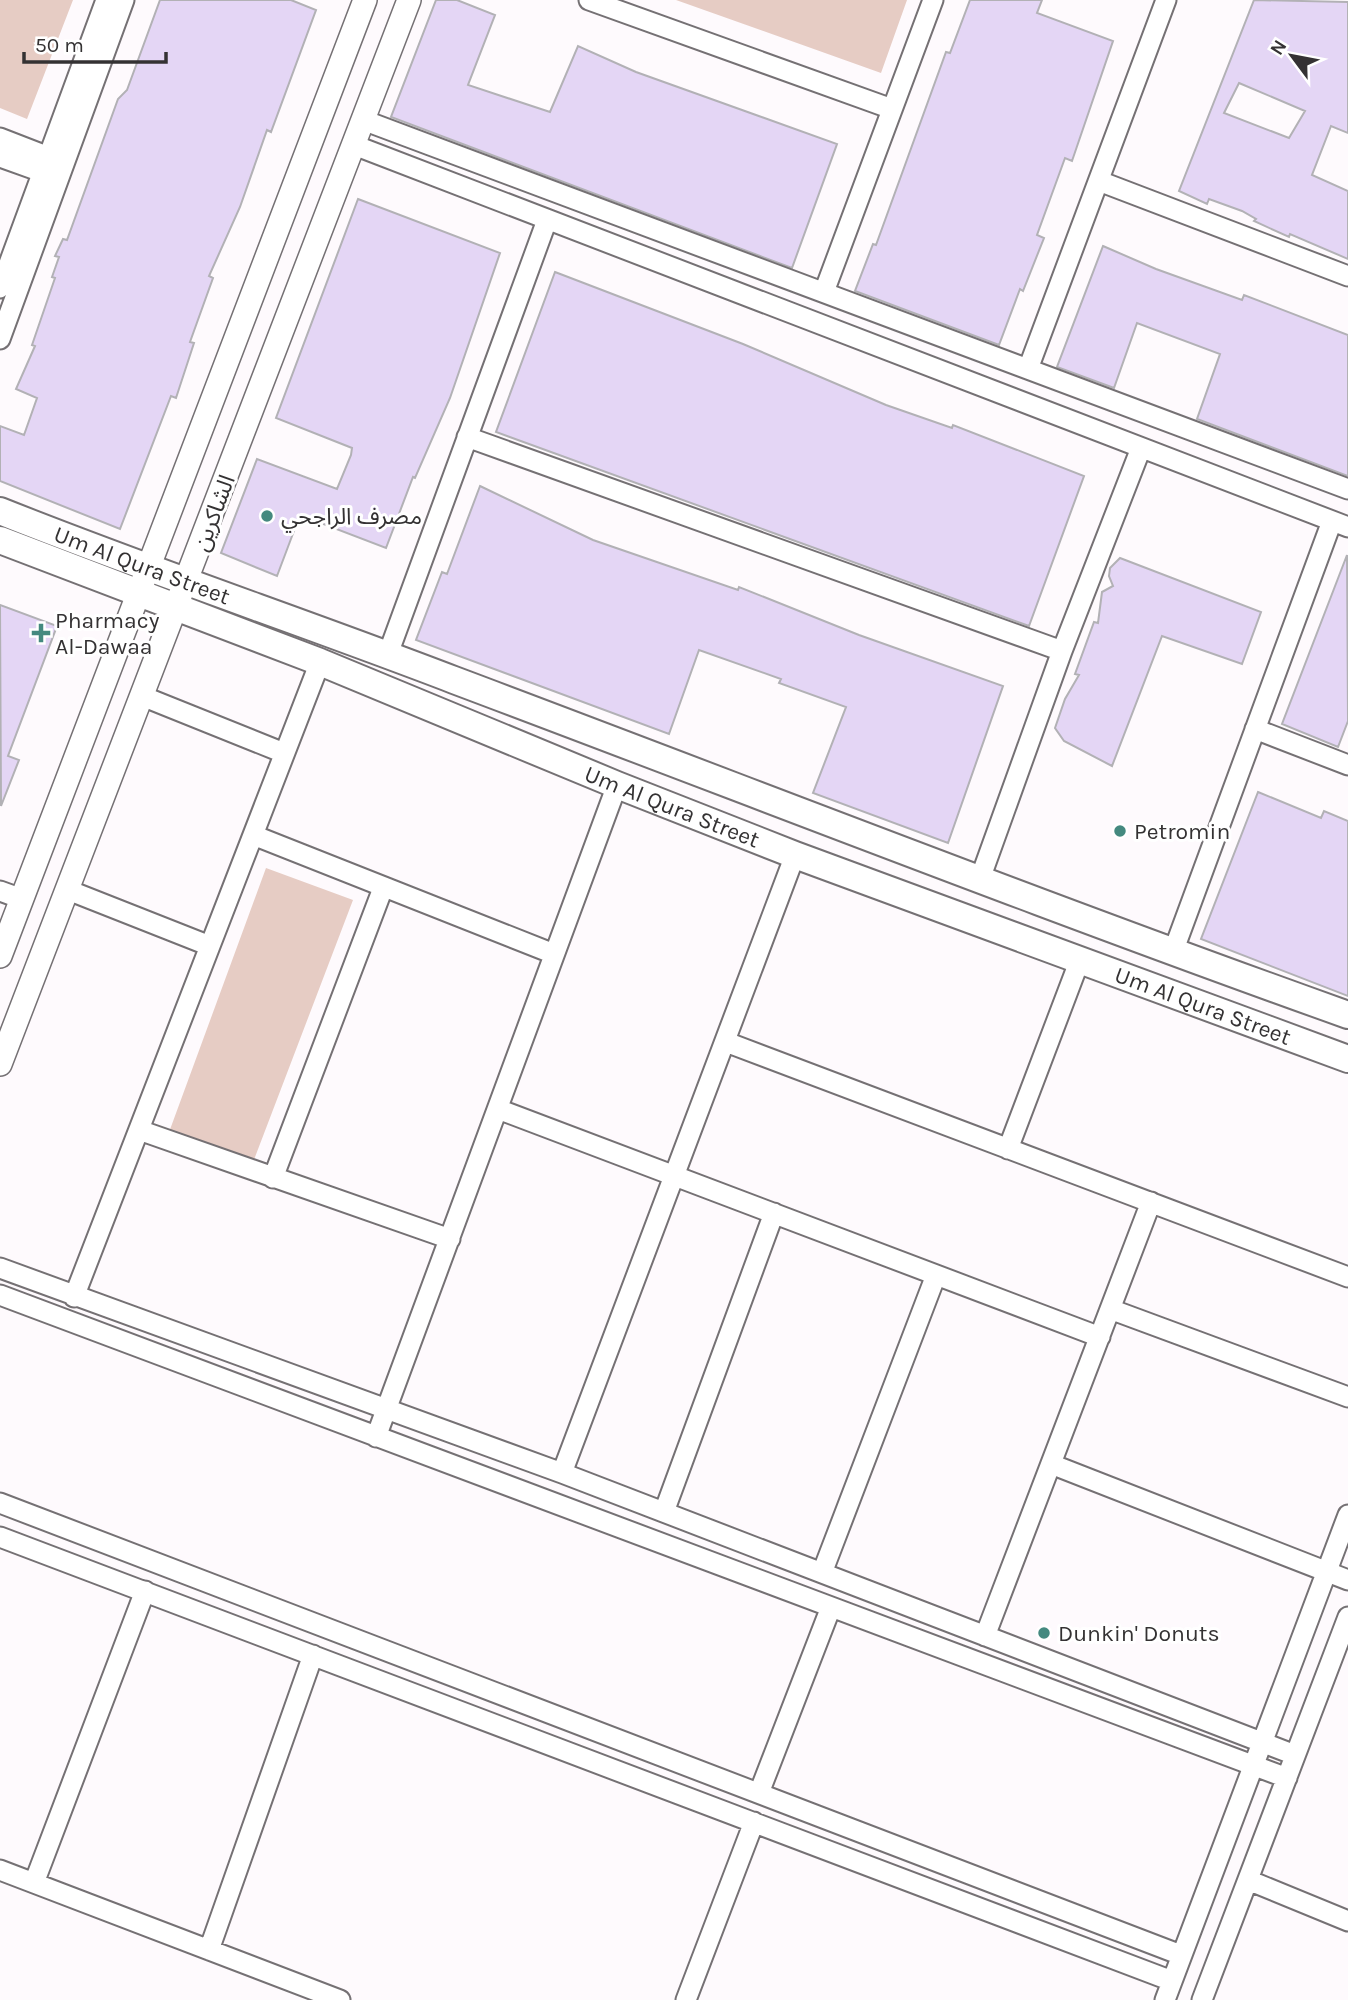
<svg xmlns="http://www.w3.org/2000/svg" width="1348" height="2000" font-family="Karla,'Noto Sans Arabic',sans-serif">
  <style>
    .green { fill: #e6ccc4 }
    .building { fill: #e4d6f5; stroke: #b2b1b5; stroke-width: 2; fill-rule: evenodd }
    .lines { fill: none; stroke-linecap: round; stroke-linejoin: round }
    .minor-casing { stroke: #757174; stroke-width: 23 }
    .tertiary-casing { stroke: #757174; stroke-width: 26 }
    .secondary-casing { stroke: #757174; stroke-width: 30 }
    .minor { stroke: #fff; stroke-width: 19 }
    .tertiary { stroke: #fff; stroke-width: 23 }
    .secondary { stroke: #fff; stroke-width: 26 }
    .poi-dot { fill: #44897f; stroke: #fff; stroke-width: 2.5 }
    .labels { text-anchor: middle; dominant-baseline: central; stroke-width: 6; stroke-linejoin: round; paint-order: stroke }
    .street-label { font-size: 23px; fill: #343233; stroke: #fff }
    .poi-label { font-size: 23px; fill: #343233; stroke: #fff; text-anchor: start }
  </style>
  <rect width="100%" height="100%" fill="#fefafd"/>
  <path class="green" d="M0,0H73L27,119L0,108Z
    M676,0H907L881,73Z
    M266,868L353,900L252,1165L168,1135Z"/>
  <path class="building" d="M160,0H291L316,10L271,132L267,130L240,207L209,276L213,278L190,342L194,343L176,398L171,396L120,529L0,481V426L24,435L37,398L16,389L35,346L32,345L55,278L52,277L59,257L55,256L63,239L67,240L118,99L127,90Z
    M436,0H457L495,15L468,85L550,112L578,46L636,72L837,144L792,268L391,117Z
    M970,0H1042L1037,13L1113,41L1072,161L1065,158L1037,235L1044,238L1023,291L1020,289L999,345L855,291L873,244L876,245L946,52L950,53Z
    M1254,0L1348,2V133L1331,126L1312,175L1348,191V259L1290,234L1289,237L1254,221L1256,219L1242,211L1209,199L1207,204L1179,191ZM1239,83L1305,111L1289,138L1224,113Z
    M358,199L500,253L450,398L415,478L413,477L386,548L300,515L277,576L221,553L257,459L337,489L351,455L352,448L276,418Z
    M1103,246L1156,269L1242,300L1244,295L1348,335V476L1197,419L1220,354L1137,323L1114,388L1057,367Z
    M555,272L743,344L886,405L952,428L953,425L1084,476L1029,626L496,432Z
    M480,486L593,540L738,590L739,587L859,635L1003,686L948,843L813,793L846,707L779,683L781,679L699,650L669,734L416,640L442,572L447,574Z
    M1347,555L1348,721L1338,747L1282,724Z
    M1120,558L1261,612L1242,664L1162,636L1112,766L1064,741L1055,728L1065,699L1079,675L1075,674L1094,622L1098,623L1102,592L1113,586L1109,576L1110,568Z
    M0,605L57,626L8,756L19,760L1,806Z
    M1258,792L1321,818L1324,811L1348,821V996L1201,939Z"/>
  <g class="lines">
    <g class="minor-casing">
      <path id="minor" d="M589,0L892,109
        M363,120L1348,489
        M0,138L49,157
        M354,145L1348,527
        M0,157L42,172
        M1099,181L1348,276
        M0,288L106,0
        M824,292L933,0
        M0,339L124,0
        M1028,369L1166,0
        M467,437L1062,651
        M388,654L547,220
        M142,696L284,753
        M1255,729L1348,765
        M253,835L554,954
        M980,879L1062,651L1141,448
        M68,890L210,946
        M0,891L22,899
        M1173,952L1332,521
        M726,1042L1348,1277
        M498,1109L1100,1337
        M139,1130L450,1239
        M1008,1149L1079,962
        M273,1178L383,888
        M0,1268L562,1473L1295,1755
        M0,1295L1287,1778
        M74,1297L320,662
        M1110,1309L1348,1397
        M376,1437L617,785
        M1051,1464L1348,1580
        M562,1473L795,855
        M0,1503L1181,1955
        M664,1512L774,1213
        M0,1537L1172,1981
        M822,1573L936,1275
        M985,1636L1151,1202
        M759,1793L831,1607
        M0,1870L340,2000
        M1248,1880L1348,1921
        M34,1883L145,1591
        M209,1950L313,1655
        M686,2000L754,1822
        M1165,2000L1348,1515
        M1202,2000L1348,1617"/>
    </g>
    <g class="tertiary-casing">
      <path id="tertiary" d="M0,956L365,0
        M0,1064L409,0"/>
    </g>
    <g class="secondary-casing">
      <g id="secondary">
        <path id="s1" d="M0,511C150,571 303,622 454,680C752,792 1048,908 1348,1015"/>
        <path id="s2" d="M0,540L320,662L617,785L795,855L1348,1059"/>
      </g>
    </g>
    <use href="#minor" class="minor"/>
    <use href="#tertiary" class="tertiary"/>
    <use href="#secondary" class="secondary"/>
  </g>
  <g class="poi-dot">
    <circle cx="267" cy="516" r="7"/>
    <path d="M37.5 622.5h7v7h7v7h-7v7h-7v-7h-7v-7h7z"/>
    <circle cx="1120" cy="831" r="7"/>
    <circle cx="1044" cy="1633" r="7"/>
  </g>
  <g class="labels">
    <g class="street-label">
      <text transform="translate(214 513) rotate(-69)">الشاكرين</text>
      <text stroke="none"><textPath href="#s1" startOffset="152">Um Al Qura Street</textPath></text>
      <text stroke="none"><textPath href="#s2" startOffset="723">Um Al Qura Street</textPath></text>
      <text stroke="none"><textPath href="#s2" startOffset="1290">Um Al Qura Street</textPath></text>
    </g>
    <g class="poi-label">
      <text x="281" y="516">مصرف الراجحي</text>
      <text x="55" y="620">Pharmacy<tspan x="55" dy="26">Al-Dawaa</tspan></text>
      <text x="1134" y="831">Petromin</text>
      <text x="1058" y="1633">Dunkin' Donuts</text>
    </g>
  </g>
  <g transform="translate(1292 56) rotate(302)" stroke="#ffffff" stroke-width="5" paint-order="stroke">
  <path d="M0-5L12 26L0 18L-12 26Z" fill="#343233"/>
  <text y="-10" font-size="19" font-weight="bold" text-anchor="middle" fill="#343233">N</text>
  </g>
  <path d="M24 52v10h142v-10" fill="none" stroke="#343233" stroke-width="3.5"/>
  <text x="35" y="52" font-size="21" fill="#343233" stroke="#ffffff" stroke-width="5" paint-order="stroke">50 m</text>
</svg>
